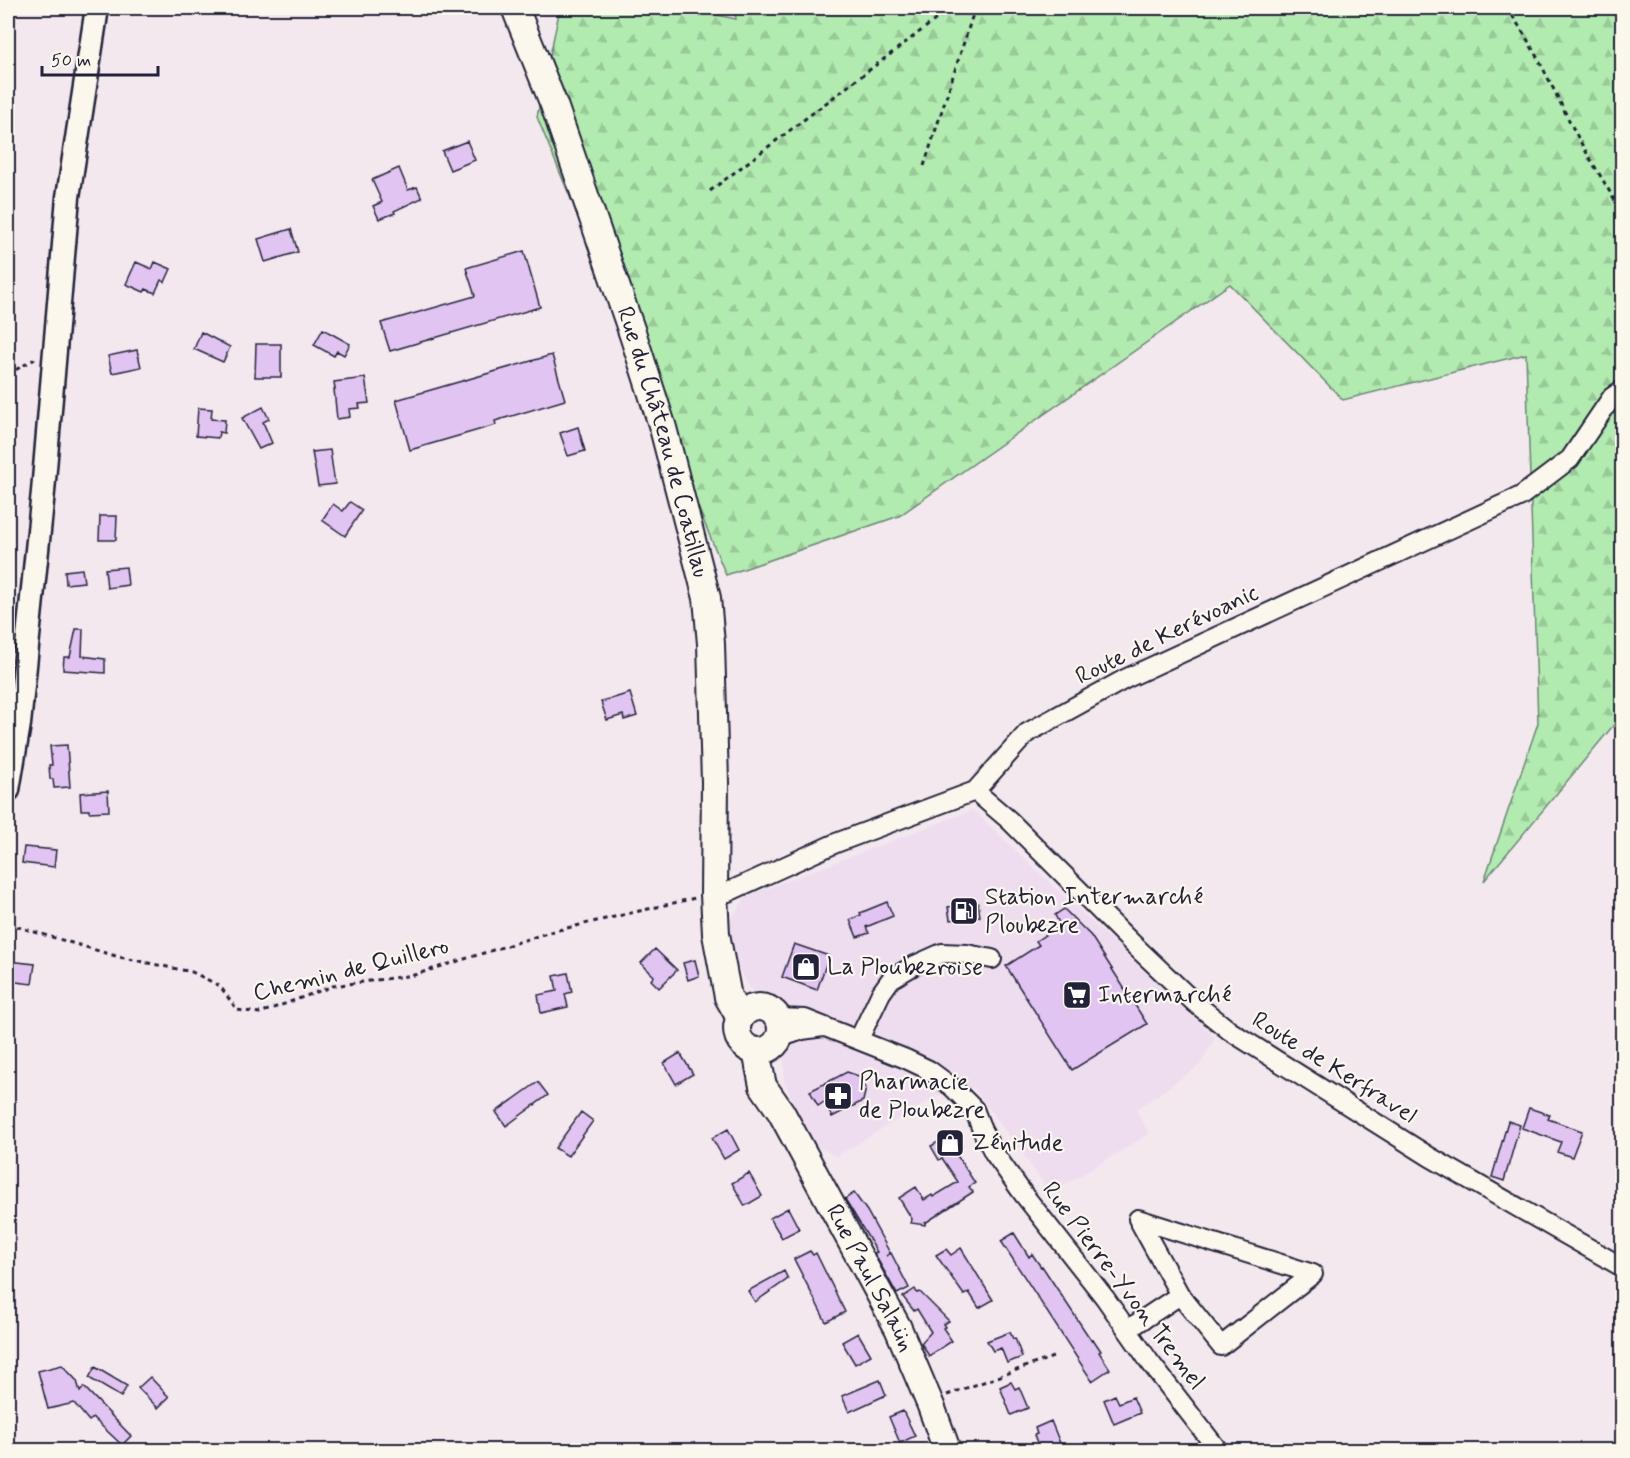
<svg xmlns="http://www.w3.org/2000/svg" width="1630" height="1458" font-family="Mynerve,sans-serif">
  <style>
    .built { fill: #eeddef }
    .forest { fill: url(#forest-firs); stroke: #6a8675; stroke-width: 1.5 }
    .building { fill: #e1c4f2; stroke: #22223b; stroke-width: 1.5 }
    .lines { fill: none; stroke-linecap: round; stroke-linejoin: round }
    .minor-casing { stroke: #22223b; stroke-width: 22 }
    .tertiary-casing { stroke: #22223b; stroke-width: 27 }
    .secondary-casing { stroke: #22223b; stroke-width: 30 }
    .path { stroke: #22223b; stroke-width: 3; stroke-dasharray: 4.5 4.5; stroke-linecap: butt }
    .minor { stroke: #fbf7ec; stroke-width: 18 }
    .tertiary { stroke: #fbf7ec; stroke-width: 22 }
    .secondary { stroke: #fbf7ec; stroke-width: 26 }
    .labels { text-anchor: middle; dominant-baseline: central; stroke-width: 4.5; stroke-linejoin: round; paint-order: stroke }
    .street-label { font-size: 24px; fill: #22223b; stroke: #fbf7ec }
    .poi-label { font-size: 24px; fill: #22223b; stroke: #fbf7ec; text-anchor: start }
  </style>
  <defs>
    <pattern id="forest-firs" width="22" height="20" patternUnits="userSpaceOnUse" patternTransform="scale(1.5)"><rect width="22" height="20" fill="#b1ebaf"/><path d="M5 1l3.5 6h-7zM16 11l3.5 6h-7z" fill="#98c997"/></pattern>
  </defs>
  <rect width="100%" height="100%" fill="#f3e8ee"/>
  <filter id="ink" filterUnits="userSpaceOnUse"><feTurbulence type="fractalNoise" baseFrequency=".0167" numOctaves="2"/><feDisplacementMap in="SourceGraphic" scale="12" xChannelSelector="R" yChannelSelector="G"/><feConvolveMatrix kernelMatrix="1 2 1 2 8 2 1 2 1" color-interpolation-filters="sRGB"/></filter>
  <g filter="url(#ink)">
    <path class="built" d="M973,810L1215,1038L1200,1065L1136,1110L1149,1134L1051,1193L974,1088L953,1086L837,1156L813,1145L784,1081V1058L794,1043L785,1006L752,991L735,962L725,928L747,896Z"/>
    <path class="forest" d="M560,8H684L736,19L734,8H1622V715L1484,881L1538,723L1526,354L1343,400L1230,284L899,516L726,575L537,117Z"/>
    <path class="building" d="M467,141L475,160L450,170L442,151Z
      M399,168L408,190L417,187L422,198L394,211L395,213L379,219L373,206L382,202L372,180Z
      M291,229L298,252L265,262L258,239Z
      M524,251L540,307L390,351L381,323L475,296L466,268Z
      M136,262L152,269L155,262L171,269L165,282L161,280L155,293L146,289L144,292L126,284Z
      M323,329L350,344L344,355L337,351L334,356L314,345Z
      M201,332L230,347L223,362L194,349Z
      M256,344H281V377H255Z
      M137,350L141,367L112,373L108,356Z
      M552,355L565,400L495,421L496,425L410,450L396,400Z
      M365,378L369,403L359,404L360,408L349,409L350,417L337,419L334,389H335L334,382Z
      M263,407L269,419L263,422L272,443L259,449L242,418Z
      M198,408L212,409L211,419L225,420L224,433L219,432L218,438L196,436Z
      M578,427L585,451L568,456L560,433Z
      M330,450L335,484L318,486L312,452Z
      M350,502L362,510L345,536L322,520L333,504L343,511Z
      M100,516H117L116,540H99Z
      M126,567L128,585L107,588L105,569Z
      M82,569L84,582L66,584L65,571Z
      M76,629H83L82,656L105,659V673L63,670L64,657H70Z
      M630,693L637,716L624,720L623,715L607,720L601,702Z
      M67,745L70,787L54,788L53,779H50L49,765H52L50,746Z
      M108,791L109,811L89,812V810H81L80,793Z
      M24,847L56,850L54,867L22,863Z
      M887,902L893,916L866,927L869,933L857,937L850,920L861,915L860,913Z
      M978,903L980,916L950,920L948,907Z
      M1064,909L1091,936L1147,1024L1072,1070L1006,966L1039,945L1036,941L1060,925L1055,915Z
      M794,944L829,956L817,990L782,977Z
      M655,949L677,970L659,988L651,980L654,976L641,963Z
      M695,960L699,976L688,980L683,963Z
      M8,961L35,964L32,984L8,981Z
      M568,973L572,992L565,994L568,1007L541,1013L538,995L557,991L554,976Z
      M680,1053L693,1074L676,1084L664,1063Z
      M847,1072L859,1076L866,1088L863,1101L832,1117L824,1102L818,1106L810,1091Z
      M538,1082L548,1095L506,1126L496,1112Z
      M1529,1108L1550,1115L1548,1119L1582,1131L1572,1157L1557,1152L1561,1142L1522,1128Z
      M581,1112L593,1121L568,1156L555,1148Z
      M1508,1121L1520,1125L1504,1181L1492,1177Z
      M728,1129L739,1150L724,1159L712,1138Z
      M954,1133L962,1146L954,1151L975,1183L969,1187L973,1192L925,1223V1225L911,1223L912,1219L899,1198L916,1187L924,1200L932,1195L933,1197L958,1182L942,1158L939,1160L931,1146Z
      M749,1173L762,1196L745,1206L732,1183Z
      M854,1193L867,1211L890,1253L886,1256L891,1253L909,1288L897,1294L874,1253L877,1252L845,1199Z
      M788,1208L799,1229L782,1238L770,1218Z
      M1014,1233L1029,1257L1032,1254L1041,1267L1042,1266L1091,1340L1093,1339L1101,1351L1099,1352L1110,1369L1092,1381L1001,1241Z
      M961,1248L993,1300L979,1308L969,1292L964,1295L936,1255L946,1249L951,1255Z
      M810,1251L813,1255L816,1253L845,1312L826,1322L794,1259Z
      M784,1271L788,1279L755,1302L748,1291Z
      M915,1289L917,1293L920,1292L949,1321L943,1324L945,1327L943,1328L952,1341L929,1356L921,1343L931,1332L917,1309L914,1311L903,1297Z
      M1010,1332L1013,1339L1015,1338L1022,1357L1007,1363L1001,1348L993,1351L987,1341Z
      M858,1333L871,1355L855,1364L842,1342Z
      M62,1365L77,1381L80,1392L84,1387L131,1436L122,1445L93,1418L89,1421L74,1403L48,1409L38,1371Z
      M95,1367L127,1386L121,1397L89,1378Z
      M150,1377L169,1397L158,1408L138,1388Z
      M880,1380L886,1395L849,1412L842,1396Z
      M1011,1382L1015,1389L1019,1387L1028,1408L1011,1415L1000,1387Z
      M1115,1395L1119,1403L1133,1397L1140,1413L1114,1424L1104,1400Z
      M903,1411L915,1436L900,1443L889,1417Z
      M1051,1421L1060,1443L1040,1450L1034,1435L1037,1434L1035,1428Z"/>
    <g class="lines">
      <g class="minor-casing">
        <path id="minor" d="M975,791L1009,820L1135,946L1195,1003L1230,1031L1430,1157L1622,1267
          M714,894L728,892L836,843L975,791L1027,733L1125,679L1521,496L1570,459L1612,397L1622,390
          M778,1018L805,1019L906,1059L929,1070L952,1087L974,1109L982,1130L994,1153L1024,1195L1105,1298L1149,1361L1218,1450
          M779,1038L802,1030L823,1027
          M859,1039L881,993L891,979L913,966L942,953L967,954L992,959
          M1127,1330L1180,1295L1221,1346L1313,1274L1138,1219L1180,1295"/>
      </g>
      <g class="tertiary-casing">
        <path id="tertiary" d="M8,790L19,724L43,492L68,197L97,8"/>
      </g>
      <g class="secondary-casing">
        <g id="secondary">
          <path id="s1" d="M515,8L554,105L633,335L663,428L707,598L711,644L715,782L714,894L716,934L728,997L740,1018"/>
          <circle cx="759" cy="1029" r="22"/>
          <path id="s2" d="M756,1051L763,1086L781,1112L898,1328L931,1406L947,1450"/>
        </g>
      </g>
      <path class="path" d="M1507,8C1534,46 1553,89 1574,130C1589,159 1608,186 1622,215
        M924,166L975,8
        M710,191L951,8
        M8,374L35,359
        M8,924L119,957L192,972L220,986L237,1010L260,1013L333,986L414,975L550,932L695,898
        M947,1395L1053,1357"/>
      <use href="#minor" class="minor"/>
      <use href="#tertiary" class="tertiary"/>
      <use href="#secondary" class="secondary"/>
    </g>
  </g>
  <defs>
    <g id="fuel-square" transform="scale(1.5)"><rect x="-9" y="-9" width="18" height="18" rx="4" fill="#22223b" stroke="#fbf7ec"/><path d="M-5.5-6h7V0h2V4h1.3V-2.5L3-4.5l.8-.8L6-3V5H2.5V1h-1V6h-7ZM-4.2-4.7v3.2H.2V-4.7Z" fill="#fff"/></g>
    <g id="shop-square" transform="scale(1.5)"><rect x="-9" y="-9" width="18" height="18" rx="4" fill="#22223b" stroke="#fbf7ec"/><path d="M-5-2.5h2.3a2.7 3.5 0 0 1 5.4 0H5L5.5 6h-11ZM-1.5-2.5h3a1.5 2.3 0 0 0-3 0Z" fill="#fff"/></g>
    <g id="supermarket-square" transform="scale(1.5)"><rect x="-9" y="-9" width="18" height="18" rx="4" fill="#22223b" stroke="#fbf7ec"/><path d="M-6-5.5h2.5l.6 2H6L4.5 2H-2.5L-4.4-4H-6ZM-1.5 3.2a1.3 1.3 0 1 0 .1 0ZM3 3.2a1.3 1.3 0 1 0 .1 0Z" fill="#fff"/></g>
    <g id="pharmacy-square" transform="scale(1.5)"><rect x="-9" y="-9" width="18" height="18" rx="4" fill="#22223b" stroke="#fbf7ec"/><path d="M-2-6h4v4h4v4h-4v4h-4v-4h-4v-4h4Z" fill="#fff"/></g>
  </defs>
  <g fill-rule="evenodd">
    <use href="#fuel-square" x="964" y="911"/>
    <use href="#shop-square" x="806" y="967"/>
    <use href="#supermarket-square" x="1077" y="995"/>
    <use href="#pharmacy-square" x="838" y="1096"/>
    <use href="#shop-square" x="950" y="1143"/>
  </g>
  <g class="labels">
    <g class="street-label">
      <text stroke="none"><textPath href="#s1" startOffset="459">Rue du Château de Coatillau</textPath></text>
      <text transform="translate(1167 635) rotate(-26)">Route de Kerévoanic</text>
      <text transform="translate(351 970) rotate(-14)">Chemin de Quillero</text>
      <text transform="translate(1334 1068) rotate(32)">Route de Kerfravel</text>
      <text stroke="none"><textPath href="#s2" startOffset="256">Rue Paul Salaün</textPath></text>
      <text transform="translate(1123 1286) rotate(53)">Rue Pierre-Yvon Tremel</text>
    </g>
    <g class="poi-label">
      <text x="985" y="897">Station Intermarché<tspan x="985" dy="28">Ploubezre</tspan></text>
      <text x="827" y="967">La Ploubezroise</text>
      <text x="1098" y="995">Intermarché</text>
      <text x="859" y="1082">Pharmacie<tspan x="859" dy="28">de Ploubezre</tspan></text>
      <text x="971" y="1143">Zénitude</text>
    </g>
  </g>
  <rect width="1630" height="1458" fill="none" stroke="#fbf7ec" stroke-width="30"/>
  <rect x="15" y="15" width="1600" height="1428" fill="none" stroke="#22223b" stroke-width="2" filter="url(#ink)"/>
  <path d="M42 66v9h116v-9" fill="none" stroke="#22223b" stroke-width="3"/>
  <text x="51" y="66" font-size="18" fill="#22223b" stroke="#fbf7ec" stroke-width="4.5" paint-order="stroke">50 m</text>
</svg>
